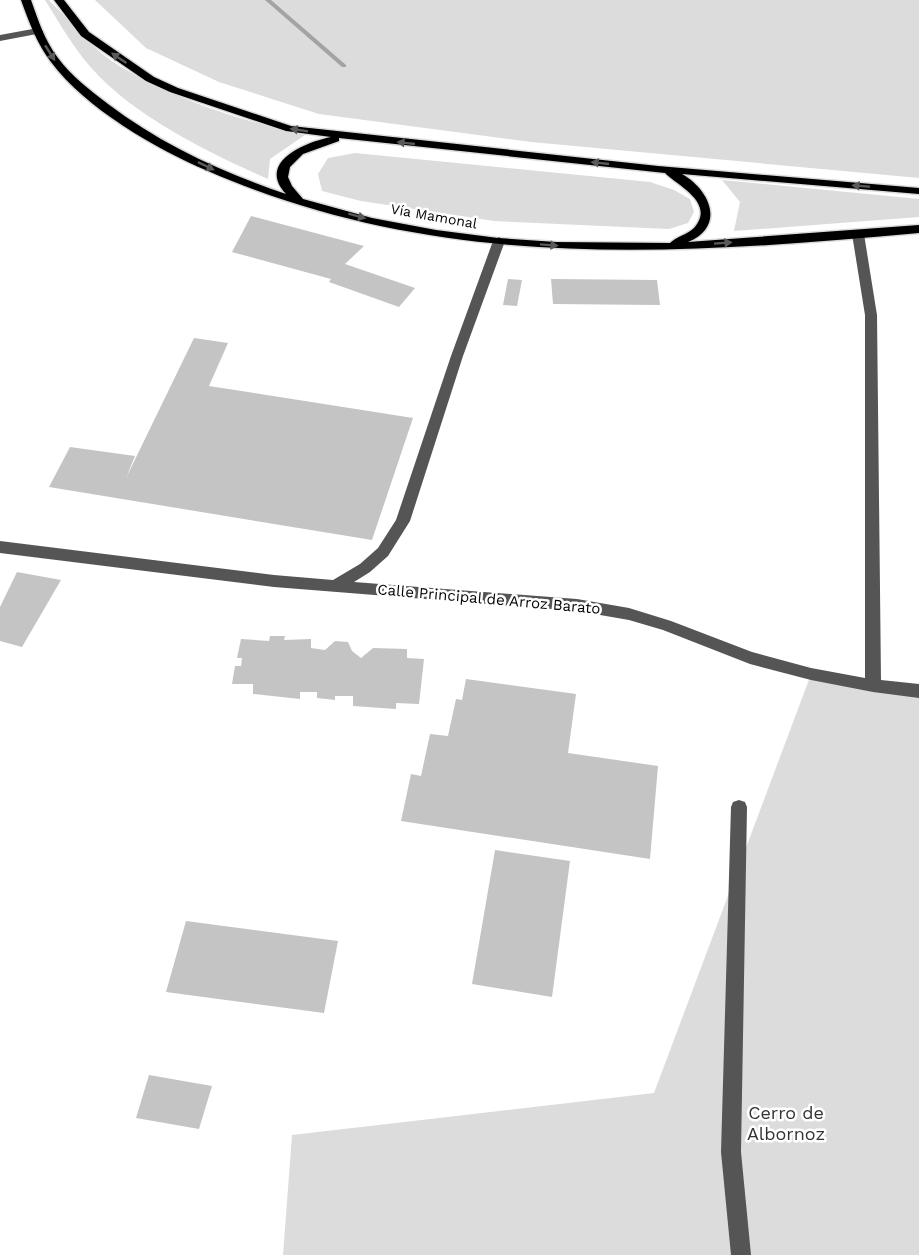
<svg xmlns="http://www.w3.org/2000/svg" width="919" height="1255" font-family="'Work Sans',sans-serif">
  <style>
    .green { fill: #dcdcdc }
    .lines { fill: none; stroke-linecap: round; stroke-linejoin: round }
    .stream { fill: #a3a3a3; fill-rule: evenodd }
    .building { fill: #c4c4c4 }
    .major-casing { stroke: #dbdbdb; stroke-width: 3 }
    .minor { fill: #555; fill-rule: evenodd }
    .major { fill: #000; fill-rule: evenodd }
    .oneway { fill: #595959 }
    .labels { text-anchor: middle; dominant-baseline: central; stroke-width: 5; stroke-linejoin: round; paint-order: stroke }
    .far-street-label { font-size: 14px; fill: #000; stroke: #fff }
    .street-label { font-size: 15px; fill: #000; stroke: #fff }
    .near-park-label { font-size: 18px; fill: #333; stroke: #fff }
  </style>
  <rect width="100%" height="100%" fill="#fff"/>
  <path class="green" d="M45,0H49C67,18 84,40 105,56C157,95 242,121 305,135L270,159L268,179C205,151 126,113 83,58C69,40 57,19 45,0Z
    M95,0H919V178L531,142L319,114L219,82L146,48Z
    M355,153L650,182L674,190L690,199L694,212L688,223L669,229L494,221L361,201L322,191L318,174L328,158Z
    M722,180L919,199V217L734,231L740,202Z
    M813,669L872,682L919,687V1255H283L292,1135L654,1093Z"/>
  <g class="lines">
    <path class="stream" d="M265,0H271L346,65V67H342Z"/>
  </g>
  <path class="building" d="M251,216L364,246L345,264L415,288L399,307L329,282L331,279L232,252Z
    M508,279L522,280L517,306L503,305Z
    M551,279L657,280L660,305L553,304Z
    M194,338L228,343L209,386L413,418L372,540L49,487L70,447L135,456L126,478Z
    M17,572L61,580L22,647L0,641V607Z
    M270,636H285L284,640L311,639V648L325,650L335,641L348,642L352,651L361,658L373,648L407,649V658L424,659L419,704L396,703V709L353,706V696H335V700L317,698V692H300V699L253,694V684H232L235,666H241L242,658H237L241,639L269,641Z
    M466,679L576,694L568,753L658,766L650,859L401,821L411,774L421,776L430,734L448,736L456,699L462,700Z
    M495,850L570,861L552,997L472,984Z
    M186,921L338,941L324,1013L166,992Z
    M149,1075L212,1086L199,1129L136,1118Z"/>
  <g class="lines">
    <g class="major-casing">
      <path id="major" d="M21,0H31C38,20 45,41 58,58C71,76 90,90 108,104C162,145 222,172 286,194C256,162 306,142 331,137L286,131L170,92L146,81L81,36L54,0H64L89,32L154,77L178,88L291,126L658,166L919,188V194L682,174C710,190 726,226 688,242L919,225V233C675,255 439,272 208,171C156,149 85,108 51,62C37,44 29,22 21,0ZM339,138L665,173C678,186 716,203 694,228C687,235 677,236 670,243L556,242L498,238L436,230L372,218L303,199L292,186L288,177L290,167L303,154L339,141Z"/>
    </g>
    <path class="minor" d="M38,28L43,31L42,33L0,41V35Z
      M858,230L864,234L877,315L881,680L919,684V698L873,692L811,680L750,664L663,630L629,620L577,611L274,587L0,553V541L274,575L333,580L360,564L378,548L396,520L451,356L493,241L499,237L505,241L463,356L410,521L388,556L370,572L354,582L577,599L629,608L671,621L752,652L811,668L865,678V315L852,234Z
      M739,800L745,802L747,807L741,1152L751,1255H731L721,1152L731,807L733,802Z"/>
    <use href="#major" class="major"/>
  </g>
  <defs><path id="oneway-solid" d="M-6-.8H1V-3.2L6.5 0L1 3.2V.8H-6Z" transform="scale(1.5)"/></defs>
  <g class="oneway">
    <use href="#oneway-solid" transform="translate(50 53) rotate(57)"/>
    <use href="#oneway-solid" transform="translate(119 58) rotate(-146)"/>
    <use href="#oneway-solid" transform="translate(299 130) rotate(-171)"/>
    <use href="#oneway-solid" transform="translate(406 143) rotate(-174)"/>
    <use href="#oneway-solid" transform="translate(600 163) rotate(-174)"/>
    <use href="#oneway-solid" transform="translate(206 166) rotate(26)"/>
    <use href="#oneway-solid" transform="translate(861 186) rotate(-175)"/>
    <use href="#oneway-solid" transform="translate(357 216) rotate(15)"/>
    <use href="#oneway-solid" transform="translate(723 243) rotate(-4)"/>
    <use href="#oneway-solid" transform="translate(549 245) rotate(4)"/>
  </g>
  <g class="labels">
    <g class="far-street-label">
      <text transform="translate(434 216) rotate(10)">Vía Mamonal</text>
    </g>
    <g class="street-label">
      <text transform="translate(489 599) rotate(5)">Calle Principal de Arroz Barato</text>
    </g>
    <g class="near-park-label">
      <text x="786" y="1112">Cerro de<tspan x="786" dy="21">Albornoz</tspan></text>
    </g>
  </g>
</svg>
